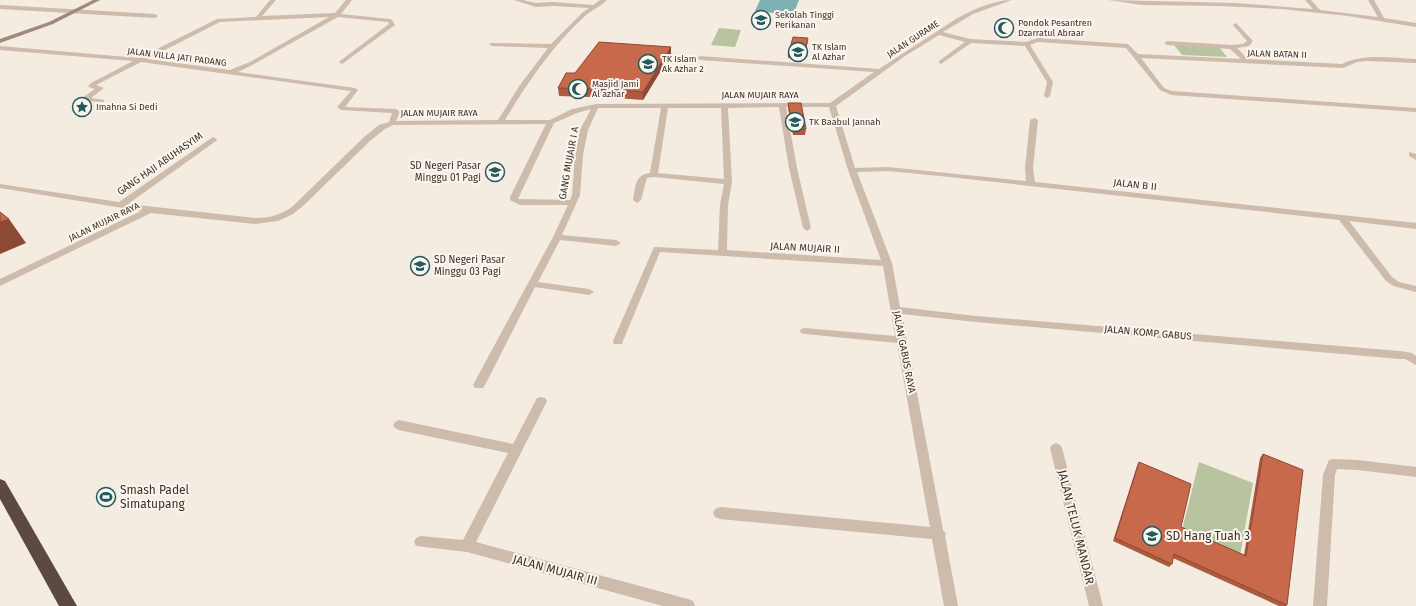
<svg xmlns="http://www.w3.org/2000/svg" width="1416" height="606" font-family="'Fira Sans',sans-serif">
  <style>
    .green { fill: #b8c4a0 }
    .water { fill: #7fb0b2 }
    .lines { fill: none; stroke-linecap: round; stroke-linejoin: round }
    .street { fill: #cdbbac; fill-rule: evenodd }
    .secondary { fill: #a18a7d; fill-rule: evenodd }
    .highway { fill: #5c4a42; fill-rule: evenodd }
    .wall { fill: #ac5a40 }
    .shaded-wall { fill: #8c4a34 }
    .building { fill: #c8694b; stroke: #8c4a34 }
    .labels { text-anchor: middle; dominant-baseline: central; stroke-width: 4; stroke-linejoin: round; paint-order: stroke }
    .far-poi-label { font-size: 9px; fill: #3b302b; stroke: #fbf5ee; text-anchor: start }
    .far-street-label { font-size: 9px; fill: #3b302b; stroke: #fbf5ee }
    .street-label { font-size: 10px; fill: #3b302b; stroke: #fbf5ee }
    .poi-label { font-size: 10px; fill: #3b302b; stroke: #fbf5ee; text-anchor: end }
    .near-poi-label { font-size: 12px; fill: #3b302b; stroke: #fbf5ee; text-anchor: start }
    .near-street-label { font-size: 12px; fill: #3b302b; stroke: #fbf5ee }
  </style>
  <rect width="100%" height="100%" fill="#f4ebe1"/>
  <path class="green" d="M719,28L741,30L735,47L711,45Z
    M1174,45L1219,47L1227,57L1182,55Z
    M1199,462L1253,483L1240,556L1182,530Z"/>
  <path class="water" d="M760,0H799L793,15L755,11Z"/>
  <g class="lines">
    <path class="street" d="M270,0H276L262,16L335,13L346,0H352L341,14L390,19L392,20L395,25L342,64L339,62L340,61L389,24L388,22L338,17L254,64L238,72L355,88L358,90L345,107L396,109L400,112L396,121L498,120L520,85L548,48L492,46L489,44L490,43L551,44L582,13L589,8L553,6L536,7L514,0H523L536,3L553,2L593,5L600,0H607C600,7 593,9 585,16C552,46 528,82 505,120H550L572,109L596,104L830,103L874,72L700,60L697,58L700,56L879,69L956,19C972,10 993,0 1012,0L973,14L943,32L970,39L1026,42L1038,38L1128,44L1138,54L1241,59L1230,49L1167,45L1164,43L1167,41L1232,45L1243,44L1247,41L1233,25L1236,23L1253,41L1249,46L1237,48L1248,59L1342,64C1365,53 1391,58 1416,59V63L1367,61L1357,62L1343,68L1141,58L1164,88L1172,91L1416,108V112L1171,95L1160,90L1126,48L1038,42L1030,45L1053,82L1050,96L1047,98L1044,96L1047,82L1025,46L971,43L941,64L939,63V61L965,42L939,35L905,56L836,106L855,168L888,167L1026,181L1025,168L1030,120L1034,118L1038,120L1033,168L1035,182L1416,223V229L1349,221L1392,277L1399,282L1416,286V292L1393,286L1386,281L1339,220L940,176L888,171L857,172L892,263L900,307L976,316L1400,351L1412,353L1416,356V365L1405,359H1400L976,322L902,314L943,530L946,534L945,536L958,606H944L932,539L720,519L715,517L713,513L715,509L720,507L930,527L897,343L805,334L801,333L800,331L801,329L805,328L895,336L883,266L660,252L623,341L622,344H614L613,341L654,247L718,250L720,205L724,184L654,177L647,178L641,200L637,203L633,200C636,187 634,175 650,173L661,108H598L588,130L583,155L580,195L562,235L616,240L621,243L616,246L560,240L538,282L589,289L594,292L589,295L535,287L485,385L483,388H475L473,385L553,237L568,205H520L510,200V197L546,124L393,125L385,129L370,141L303,206L293,214L278,221L255,224L151,213L0,286V279L141,211L0,188V184L119,202L213,137L217,139L216,141L128,204L255,218C269,218 280,215 292,207L364,137L379,125L389,122L392,113L341,110L337,107L351,91L141,62L96,85L104,88L91,98L104,100V102L84,101L82,100V98L95,89L89,87L88,86L91,83L133,61L0,50V46L139,58L217,19L256,17ZM329,17L250,62L230,70L147,59L220,22ZM779,107L789,168L803,228L807,231L811,228L797,168L786,107H829L848,170L881,260L727,250L728,205L732,182L728,108ZM668,108H721L724,179L658,173ZM591,109L580,130L575,155L572,195L570,200L518,199L554,123L577,113Z
      M1108,0L1235,3L1313,9L1305,0H1311L1320,10L1378,17L1368,0H1374L1384,18L1416,23V27L1348,16L1281,9L1220,6L1142,5Z
      M0,5L155,14L158,16L155,18L0,9Z
      M1409,152L1416,154V160L1409,156Z
      M541,397L545,398L547,401L476,542L688,599L693,601L695,606H663L467,552L416,546L414,542L416,538L421,536L463,540L508,453L399,430L395,428L393,425L395,422L399,420L513,444L537,398Z
      M1056,443L1060,445L1062,448L1103,606H1089L1050,448L1052,445Z
      M1333,459L1358,460L1416,467V477L1358,470L1337,469L1335,475L1327,606H1313L1323,475L1329,460Z"/>
    <path class="secondary" d="M93,0H100L53,24L0,43V39L49,22Z"/>
    <path class="highway" d="M0,479L5,481L77,606H59L0,499Z"/>
  </g>
  <path class="wall" d="M808,41L804,59L788,58V55Z
    M671,47V54L643,100L590,96V97L559,96L558,88L575,73Z
    M788,103L806,129L805,135H793L788,108Z
    M1263,454L1287,605L1286,606H1279L1173,558L1172,564L1169,567L1113,541L1137,466L1139,462L1181,527L1244,555L1260,458Z"/>
  <path class="shaded-wall" d="M671,47V54L643,100V92Z
    M9,219L26,243L0,254V222Z"/>
  <path class="building" d="M793,37L808,38L804,56L788,55Z
    M599,42L671,47L643,92L589,88V89L558,88L566,73H575Z
    M788,103H801L806,129H793Z
    M0,212L9,219L0,222Z
    M1263,454L1303,470L1287,605L1174,554L1172,564L1115,538L1139,462L1191,484L1181,527L1246,556Z"/>
  <defs>
    <g id="university-ring" transform="scale(1)"><circle r="9.5" fill="#fbf5ee" stroke="#1f5a5e" stroke-width="1.5"/><path d="M0-5L7-2L0 1L-7-2ZM-4 1L0 2.5L4 1V4Q0 6-4 4Z" fill="#1f5a5e"/></g>
    <g id="mosque-ring" transform="scale(1)"><circle r="9.5" fill="#fbf5ee" stroke="#1f5a5e" stroke-width="1.5"/><path d="M3.5-4.9A6 6 0 1 0 3.5 4.9A5 5 0 1 1 3.5-4.9Z" fill="#1f5a5e"/></g>
    <g id="school-ring" transform="scale(1)"><circle r="9.5" fill="#fbf5ee" stroke="#1f5a5e" stroke-width="1.5"/><path d="M0-5L7-2L0 1L-7-2ZM-4 1L0 2.5L4 1V4Q0 6-4 4Z" fill="#1f5a5e"/></g>
    <g id="sight-ring" transform="scale(1)"><circle r="9.5" fill="#fbf5ee" stroke="#1f5a5e" stroke-width="1.5"/><path d="M0-6L1.8-2.2L6-1.7L2.9 1.2L3.7 5.4L0 3.3L-3.7 5.4L-2.9 1.2L-6-1.7L-1.8-2.2Z" fill="#1f5a5e"/></g>
    <g id="stadium-ring" transform="scale(1)"><circle r="9.5" fill="#fbf5ee" stroke="#1f5a5e" stroke-width="1.5"/><path d="M0-5a6.5 5 0 1 0 0 10a6.5 5 0 1 0 0-10ZM-3.5-1.8h7v3.6h-7Z" fill="#1f5a5e"/></g>
  </defs>
  <g fill-rule="evenodd">
    <use href="#university-ring" x="761" y="20"/>
    <use href="#mosque-ring" x="1004" y="28"/>
    <use href="#school-ring" x="798" y="52"/>
    <use href="#school-ring" x="648" y="64"/>
    <use href="#mosque-ring" x="578" y="89"/>
    <use href="#sight-ring" x="82" y="107"/>
    <use href="#school-ring" x="795" y="122"/>
    <use href="#school-ring" x="495" y="172"/>
    <use href="#school-ring" x="420" y="266"/>
    <use href="#stadium-ring" x="106" y="497"/>
    <use href="#school-ring" x="1152" y="536"/>
  </g>
  <g class="labels">
    <g class="far-poi-label">
      <text x="775" y="15">Sekolah Tinggi<tspan x="775" dy="10">Perikanan</tspan></text>
      <text x="1018" y="23">Pondok Pesantren<tspan x="1018" dy="10">Dzarratul Abraar</tspan></text>
      <text x="812" y="47">TK Islam<tspan x="812" dy="10">Al Azhar</tspan></text>
      <text x="662" y="59">TK Islam<tspan x="662" dy="10">Ak Azhar 2</tspan></text>
      <text x="592" y="84">Masjid Jami<tspan x="592" dy="10">Al azhar</tspan></text>
      <text x="96" y="107">Imahna Si Dedi</text>
      <text x="809" y="122">TK Baabul Jannah</text>
    </g>
    <g class="far-street-label">
      <text transform="translate(913 39) rotate(-33)">JALAN GURAME</text>
      <text transform="translate(1277 54) rotate(2)">JALAN BATAN II</text>
      <text transform="translate(177 57) rotate(7)">JALAN VILLA JATI PADANG</text>
      <text x="760" y="95">JALAN MUJAIR RAYA</text>
      <text x="439" y="113">JALAN MUJAIR RAYA</text>
      <text transform="translate(104 222) rotate(-26)">JALAN MUJAIR RAYA</text>
    </g>
    <g class="street-label">
      <text transform="translate(569 163) rotate(-80)">GANG MUJAIR I A</text>
      <text transform="translate(160 164) rotate(-35)">GANG HAJI ABUHASYIM</text>
      <text transform="translate(1135 185) rotate(6)">JALAN B II</text>
      <text transform="translate(805 248) rotate(3)">JALAN MUJAIR II</text>
      <text transform="translate(1148 333) rotate(5)">JALAN KOMP GABUS</text>
      <text transform="translate(904 352) rotate(79)">JALAN GABUS RAYA</text>
    </g>
    <g class="poi-label">
      <text x="481" y="166">SD Negeri Pasar<tspan x="481" dy="12">Minggu 01 Pagi</tspan></text>
      <text x="434" y="260" text-anchor="start">SD Negeri Pasar<tspan x="434" dy="12">Minggu 03 Pagi</tspan></text>
    </g>
    <g class="near-poi-label">
      <text x="120" y="490">Smash Padel<tspan x="120" dy="14">Simatupang</tspan></text>
      <text x="1166" y="536">SD Hang Tuah 3</text>
    </g>
    <g class="near-street-label">
      <text transform="translate(1076 527) rotate(76)">JALAN TELUK MANDAR</text>
      <text transform="translate(555 570) rotate(15)">JALAN MUJAIR III</text>
    </g>
  </g>
</svg>
